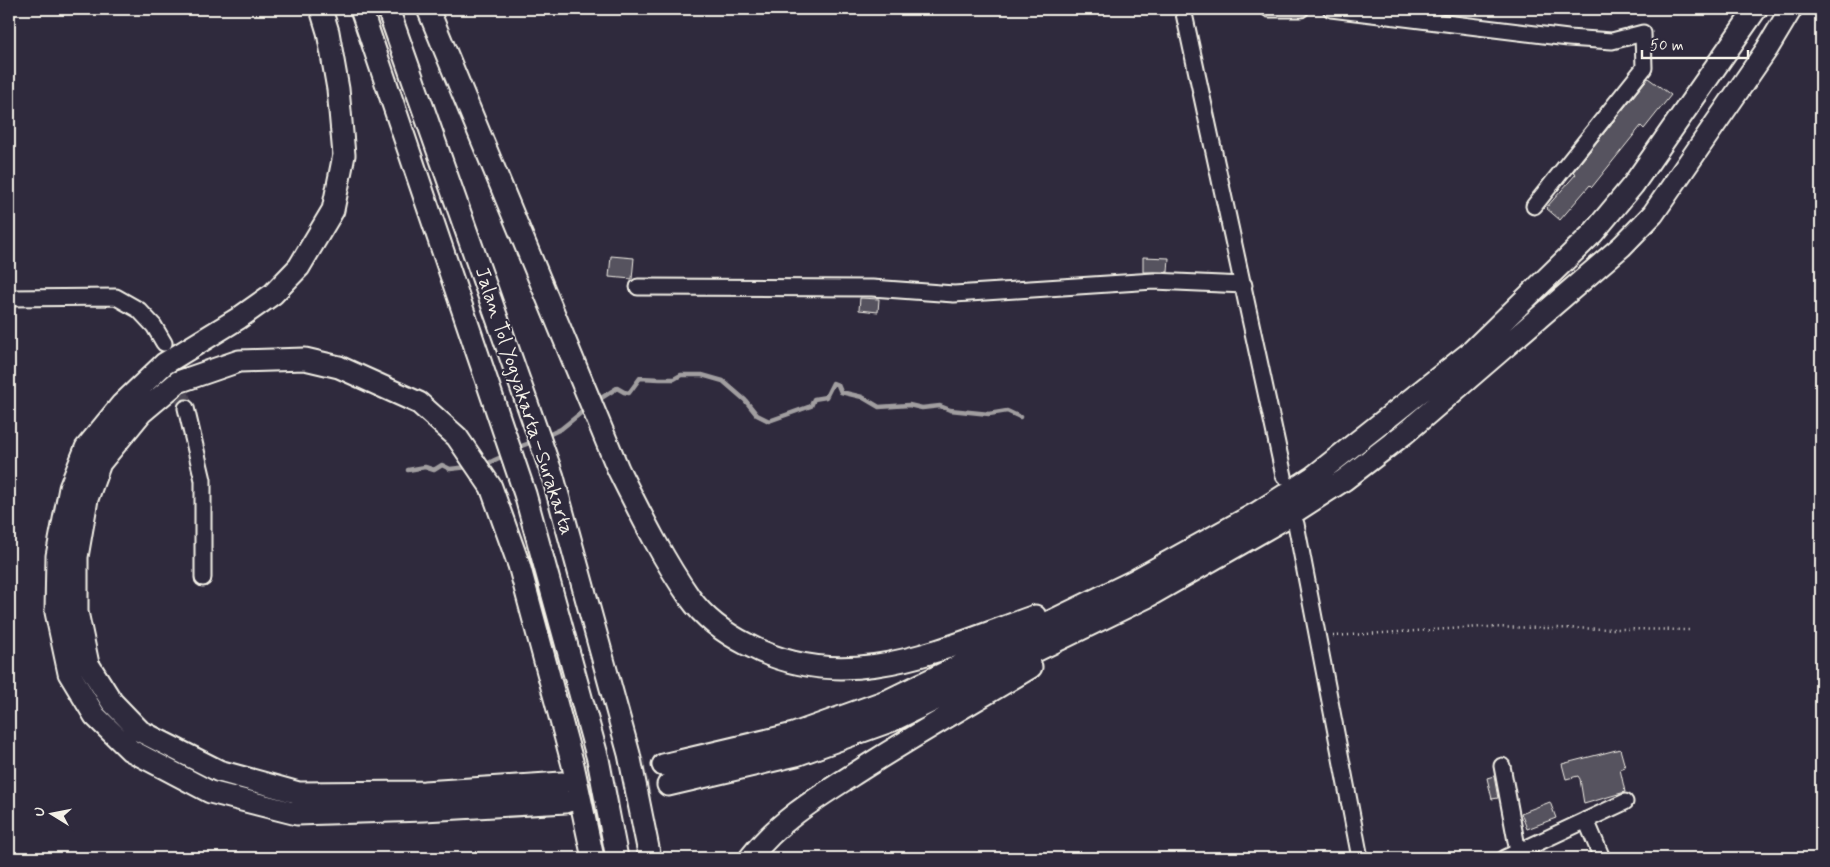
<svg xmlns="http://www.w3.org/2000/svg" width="1830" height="867" font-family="Mynerve,sans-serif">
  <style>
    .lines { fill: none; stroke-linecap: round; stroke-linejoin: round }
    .stream { stroke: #a19ea0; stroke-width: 4.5 }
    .building { fill: #56525f; stroke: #f4f1e8 }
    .minor-tunnel { stroke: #4d4857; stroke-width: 15; stroke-dasharray: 15 8; stroke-linecap: butt }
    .highway-tunnel { stroke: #4d4857; stroke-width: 21; stroke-dasharray: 21 11; stroke-linecap: butt }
    .minor-casing { stroke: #f4f1e8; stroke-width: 19 }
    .highway-casing { stroke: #f4f1e8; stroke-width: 25 }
    .path { stroke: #f4f1e8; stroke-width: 2.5; stroke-dasharray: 1 4; stroke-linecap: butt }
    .minor { stroke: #2f2a3d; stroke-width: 15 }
    .highway { stroke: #2f2a3d; stroke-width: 21 }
    .labels { text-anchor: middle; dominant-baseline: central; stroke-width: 4; stroke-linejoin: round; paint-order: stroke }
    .street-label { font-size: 20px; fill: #f4f1e8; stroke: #2f2a3d }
  </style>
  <rect width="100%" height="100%" fill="#2f2a3d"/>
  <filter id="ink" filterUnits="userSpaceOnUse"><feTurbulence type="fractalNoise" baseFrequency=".02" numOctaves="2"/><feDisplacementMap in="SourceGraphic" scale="10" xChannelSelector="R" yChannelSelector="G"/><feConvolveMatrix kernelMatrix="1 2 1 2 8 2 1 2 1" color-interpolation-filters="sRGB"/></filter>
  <g filter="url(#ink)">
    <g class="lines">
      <path class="stream" d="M595,402L617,388L624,392L629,393L640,378L660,379H674L681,375H702L723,381L745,400L757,415L769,421L811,406L814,399L826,397L833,383L838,385L841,392L862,397L879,407L909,405L922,408L940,406L950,410L989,414L1007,411L1020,417
        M544,437L561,429L587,408
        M516,448L535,441
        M483,466C489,463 500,456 507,456
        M408,470L425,467L434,470L442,465L450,469L468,467"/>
    </g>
    <path class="building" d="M1648,78L1671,95L1644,129L1641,126L1592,187L1590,185L1560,220L1546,208L1576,174L1573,172Z
      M611,256L634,258L632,279L609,277Z
      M1143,257L1169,258L1168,272H1143Z
      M860,298L879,299L878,312L859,310Z
      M1620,749L1625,767L1620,769L1625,792L1584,804L1580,779L1578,776L1566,779L1562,764Z
      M1494,776L1498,798L1492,799L1487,778Z
      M1550,802L1556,818L1527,829L1521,813Z"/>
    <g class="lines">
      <path class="minor-tunnel" d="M167,351L186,408"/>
      <path class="highway-tunnel" d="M562,783L663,765
        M566,802L668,785"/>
      <g class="minor-casing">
        <path id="minor" d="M1183,9L1284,476
          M1269,9H1301
          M1331,9L1568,38L1612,41L1643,33L1644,68L1534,206
          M638,287L872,288L954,294L1154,281L1244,285
          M9,298L116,297L139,310L154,326L164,343
          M186,408L203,480V578
          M1296,524L1360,858
          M1502,766L1518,852
          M1586,820L1602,858
          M1505,858L1625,802"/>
      </g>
      <g class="highway-casing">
        <path id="highway" d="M321,9L328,32L338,89L344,155L333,210L299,267L273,294L239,318L164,364L122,404L86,448L70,488L57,556L56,612L69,673L95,716L130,750L210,792L297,814L424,810L566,802
          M361,9L525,494L598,759L617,858
          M388,9L553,477L629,754L650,858
          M428,9L618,469C640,513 662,558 690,598C705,619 726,634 748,645C845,697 941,649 1035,616
          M663,765L794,734L889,700L1134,581L1257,513L1313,477L1472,351L1593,233L1633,185L1756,9
          M562,783L424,792L299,793L219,771L140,731L112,702L88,664L77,612V557L87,499L100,463L141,413L178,382L239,361L305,359L339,367L419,403L457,437L491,487L519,565L573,765L593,858
          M668,785L796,755L893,720L1147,597L1282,520L1344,480L1404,434L1622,246L1653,214L1767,49L1791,9
          M750,858C781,818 823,794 865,767C920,732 976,700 1031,667"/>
      </g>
      <path class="path" d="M1333,636L1481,627L1691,630"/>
      <use href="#minor" class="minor"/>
      <use href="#highway" class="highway"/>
    </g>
  </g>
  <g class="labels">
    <g class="street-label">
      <text transform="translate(524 401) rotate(72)">Jalan Tol Yogyakarta–Surakarta</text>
    </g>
  </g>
  <rect width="1830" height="867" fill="none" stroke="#2f2a3d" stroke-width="30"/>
  <rect x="15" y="15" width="1800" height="837" fill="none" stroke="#f4f1e8" stroke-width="2" filter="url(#ink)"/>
  <g transform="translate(52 814) rotate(280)" stroke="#2f2a3d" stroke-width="4" paint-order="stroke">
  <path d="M0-4L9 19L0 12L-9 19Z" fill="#f4f1e8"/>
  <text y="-8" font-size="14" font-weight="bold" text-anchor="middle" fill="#f4f1e8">U</text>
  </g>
  <path d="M1642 50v8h106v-8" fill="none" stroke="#f4f1e8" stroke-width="2.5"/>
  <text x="1650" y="50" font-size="15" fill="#f4f1e8" stroke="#2f2a3d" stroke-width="4" paint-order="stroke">50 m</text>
</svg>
